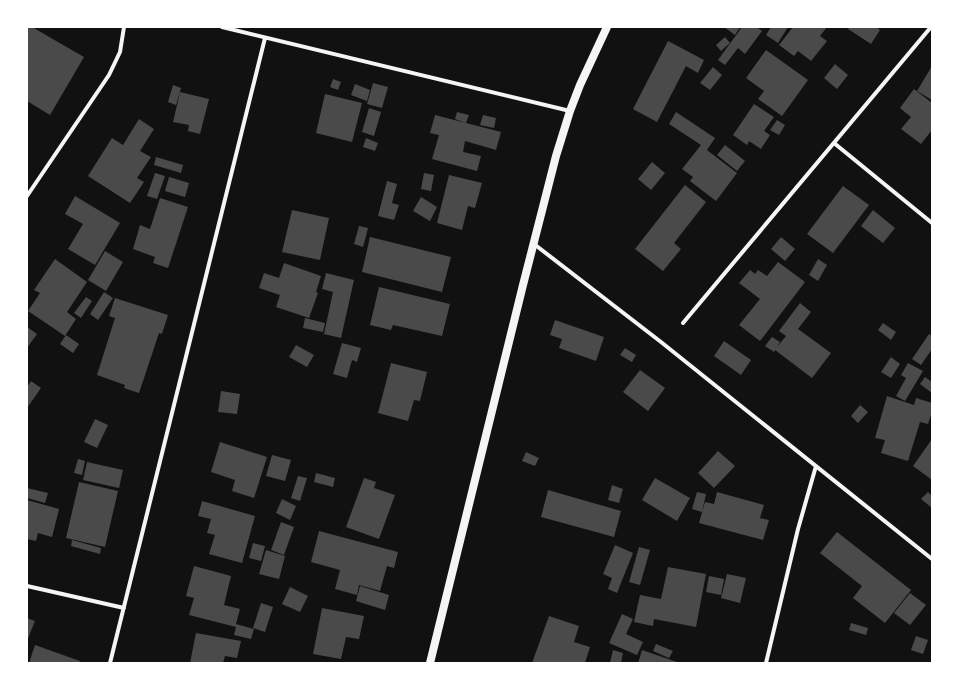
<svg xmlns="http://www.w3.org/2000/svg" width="959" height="690" font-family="Lora,serif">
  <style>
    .building { fill: #4a4a4a }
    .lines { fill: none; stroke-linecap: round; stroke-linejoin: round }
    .minor { stroke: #f5f5f5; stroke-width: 4 }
    .secondary { stroke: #f5f5f5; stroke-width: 8 }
  </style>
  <rect width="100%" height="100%" fill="#111"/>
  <path class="building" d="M27,27H32L84,57L50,115L27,101Z
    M724,27H740L735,35Z
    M742,27H757L762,31L745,54L738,48L725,65L718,60Z
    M771,27H788L778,43L766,35Z
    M793,27H827L820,36L827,41L811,61L798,51L794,56L779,45Z
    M850,27H876L880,30L871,44L848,29Z
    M725,37L730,43L721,51L716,45Z
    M668,41L704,60L698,73L686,66L657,122L633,109Z
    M766,50L808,80L782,116L758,99L764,91L746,78Z
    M835,64L848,75L837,89L824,78Z
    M932,66V100L917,91Z
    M713,67L722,75L710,90L700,83Z
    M333,79L341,82L338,90L330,87Z
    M373,83L388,87L382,108L367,104Z
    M355,84L370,90L367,101L351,95Z
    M173,85L181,88L176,105L168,102Z
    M914,89L932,103V130L921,144L901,129L911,117L900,108Z
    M180,92L209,99L200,134L188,131L189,125L173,122Z
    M325,94L362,103L352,142L316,133Z
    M754,104L774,117L764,131L770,135L761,149L749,141L747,145L733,135Z
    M369,108L381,112L374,136L362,132Z
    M457,112L469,115L466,123L455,119Z
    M676,112L715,138L707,150L737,173L716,201L690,181L693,177L682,169L701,145L669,124Z
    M435,115L501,132L496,150L465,141L463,152L481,156L477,171L432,159L439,135L430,133Z
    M483,115L496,118L494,128L480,125Z
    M139,119L154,129L140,151L151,157L137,178L144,182L130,203L88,176L112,138L123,145Z
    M777,120L785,125L779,135L770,130Z
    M366,138L378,143L375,151L363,147Z
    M725,145L745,161L737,171L717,155Z
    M156,157L183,165L181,173L154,165Z
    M652,162L665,173L651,190L638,179Z
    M155,173L165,176L157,199L147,196Z
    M424,173L434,175L431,191L421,189Z
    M449,175L482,183L475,208L468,206L462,230L437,223Z
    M169,177L189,183L185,197L165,191Z
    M387,181L397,184L392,203L399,205L394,220L378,216Z
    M685,185L706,202L674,243L681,249L663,271L635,249Z
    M843,186L869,205L833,253L807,234Z
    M75,196L120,223L95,265L68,249L83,224L65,214Z
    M421,197L437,207L430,221L413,211Z
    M160,198L188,207L168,268L153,263L155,257L133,249L140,225L150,229Z
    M292,210L329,218L320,260L282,252Z
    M873,210L895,228L883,243L861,226Z
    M359,226L368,228L363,247L354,244Z
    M370,237L451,257L442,292L362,272Z
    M781,237L795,249L785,261L771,249Z
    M105,251L123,262L106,291L88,280Z
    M55,259L87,282L67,312L76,319L65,336L28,311L40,293L34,290Z
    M818,259L827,265L818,281L809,275Z
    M778,262L805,282L760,341L739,325L760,299L739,283L750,270L755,274L758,270L767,276Z
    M284,263L321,276L316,292L318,293L309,318L276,307L280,295L259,288L264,273L279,278Z
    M326,273L354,280L341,338L324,334L333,292L322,289Z
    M379,287L450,304L442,336L393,325L391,330L370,325Z
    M104,292L113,298L98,320L90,314Z
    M86,297L92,301L81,318L74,313Z
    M115,298L168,315L162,334L159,333L139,393L124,388L125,385L97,375L115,318L109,316Z
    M800,303L811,312L798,329L831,353L812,378L775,350L774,352L765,346L772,337L780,342L777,347L786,336L779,331Z
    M305,318L325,323L323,332L303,328Z
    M555,320L604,337L596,361L559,348L562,339L550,335Z
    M883,323L896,332L891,340L878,330Z
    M27,327L37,334L27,348Z
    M929,334L932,336V349L921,365L912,359Z
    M66,335L79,344L73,353L60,344Z
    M724,341L751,360L741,375L714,356Z
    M342,343L361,348L357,362L352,360L347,378L333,374Z
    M296,345L314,355L307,367L289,357Z
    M625,348L636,355L632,362L620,355Z
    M891,357L900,364L891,378L881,372Z
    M391,363L427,372L420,401L414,400L408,421L378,413Z
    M908,363L923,371L905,401L896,396L906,378L901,375Z
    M640,370L665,388L648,411L623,392Z
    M925,377L932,382V393L920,384Z
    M31,381L41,388L27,408V387Z
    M221,391L240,394L237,414L218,412Z
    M887,396L914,405L916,398L932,403V412L928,424L920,422L908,461L881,453L885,440L875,438Z
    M860,405L868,412L858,423L851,416Z
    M95,419L108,425L97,448L84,442Z
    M932,439V480L913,466Z
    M220,442L267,457L254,498L232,491L235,480L211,472Z
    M718,451L735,466L714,488L698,473Z
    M526,452L539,458L535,466L522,461Z
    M272,455L291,460L285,481L266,476Z
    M78,459L85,461L82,475L74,473Z
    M87,462L123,470L119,488L83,480Z
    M316,473L335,478L333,487L314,482Z
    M298,476L307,478L300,501L291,498Z
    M364,478L376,482L374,488L395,495L379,539L346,527Z
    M655,478L690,498L677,521L642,500Z
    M79,482L118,491L105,547L66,538Z
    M612,485L623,489L619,503L608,500Z
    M27,488L48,493L45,503L27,498Z
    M548,490L621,511L614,537L541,517Z
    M697,492L706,494L702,512L692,509Z
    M717,492L764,505L760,518L769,520L763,540L699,523L705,502L714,504Z
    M928,492L932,496V508L921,499Z
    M282,499L296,506L290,520L276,513Z
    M27,500L59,509L52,537L38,533L36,541L27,539Z
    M202,501L255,516L242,563L209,554L215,535L207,533L211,519L198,516Z
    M281,522L294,527L284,555L271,550Z
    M319,531L398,552L394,568L387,566L380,591L359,585L357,595L335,589L340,570L311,562Z
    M837,532L911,590L885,623L853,598L862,586L820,553Z
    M72,540L101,548L100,554L71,546Z
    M253,543L265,546L261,561L249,558Z
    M615,545L633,553L617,593L608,589L612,578L603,574Z
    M639,547L650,550L640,585L629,582Z
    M266,550L285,556L279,579L259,574Z
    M194,566L231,576L224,605L240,609L236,624L254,629L251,639L234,635L236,627L189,615L194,598L186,596Z
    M668,567L706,574L696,627L654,619L653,626L634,622L640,595L661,599Z
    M727,574L746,578L740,603L721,598Z
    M709,576L724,579L721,595L706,592Z
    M360,586L389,595L385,610L356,601Z
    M290,587L308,596L300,612L282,604Z
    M910,593L926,605L910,625L894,613Z
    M261,603L273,607L265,632L253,628Z
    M322,608L364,616L359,639L346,637L341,659L313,654Z
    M622,614L633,619L626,634L643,642L637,655L609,643Z
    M549,616L579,626L574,642L590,647L585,663H532Z
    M27,618L35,621L27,641Z
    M851,623L868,628L866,635L849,630Z
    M196,633L241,641L237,658L225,656L223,663H190Z
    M916,636L928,640L923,654L911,650Z
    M656,644L673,651L669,658L653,651Z
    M35,645L80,661L79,663H29Z
    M613,650L623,653L621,663H610Z
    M642,650L680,663H638Z"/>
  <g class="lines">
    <path class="minor" d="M222,27L570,111
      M834,143L932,223
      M27,196L109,75L120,52L124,27
      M534,244L661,342L932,559
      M683,323L931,27
      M27,586L124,608
      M110,663L265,38
      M766,663L798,529L816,466"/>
    <path class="secondary" d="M430,663L523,285L556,156L570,111L580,85L607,27"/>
  </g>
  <rect width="959" height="690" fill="none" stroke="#ffffff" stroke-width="56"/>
</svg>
